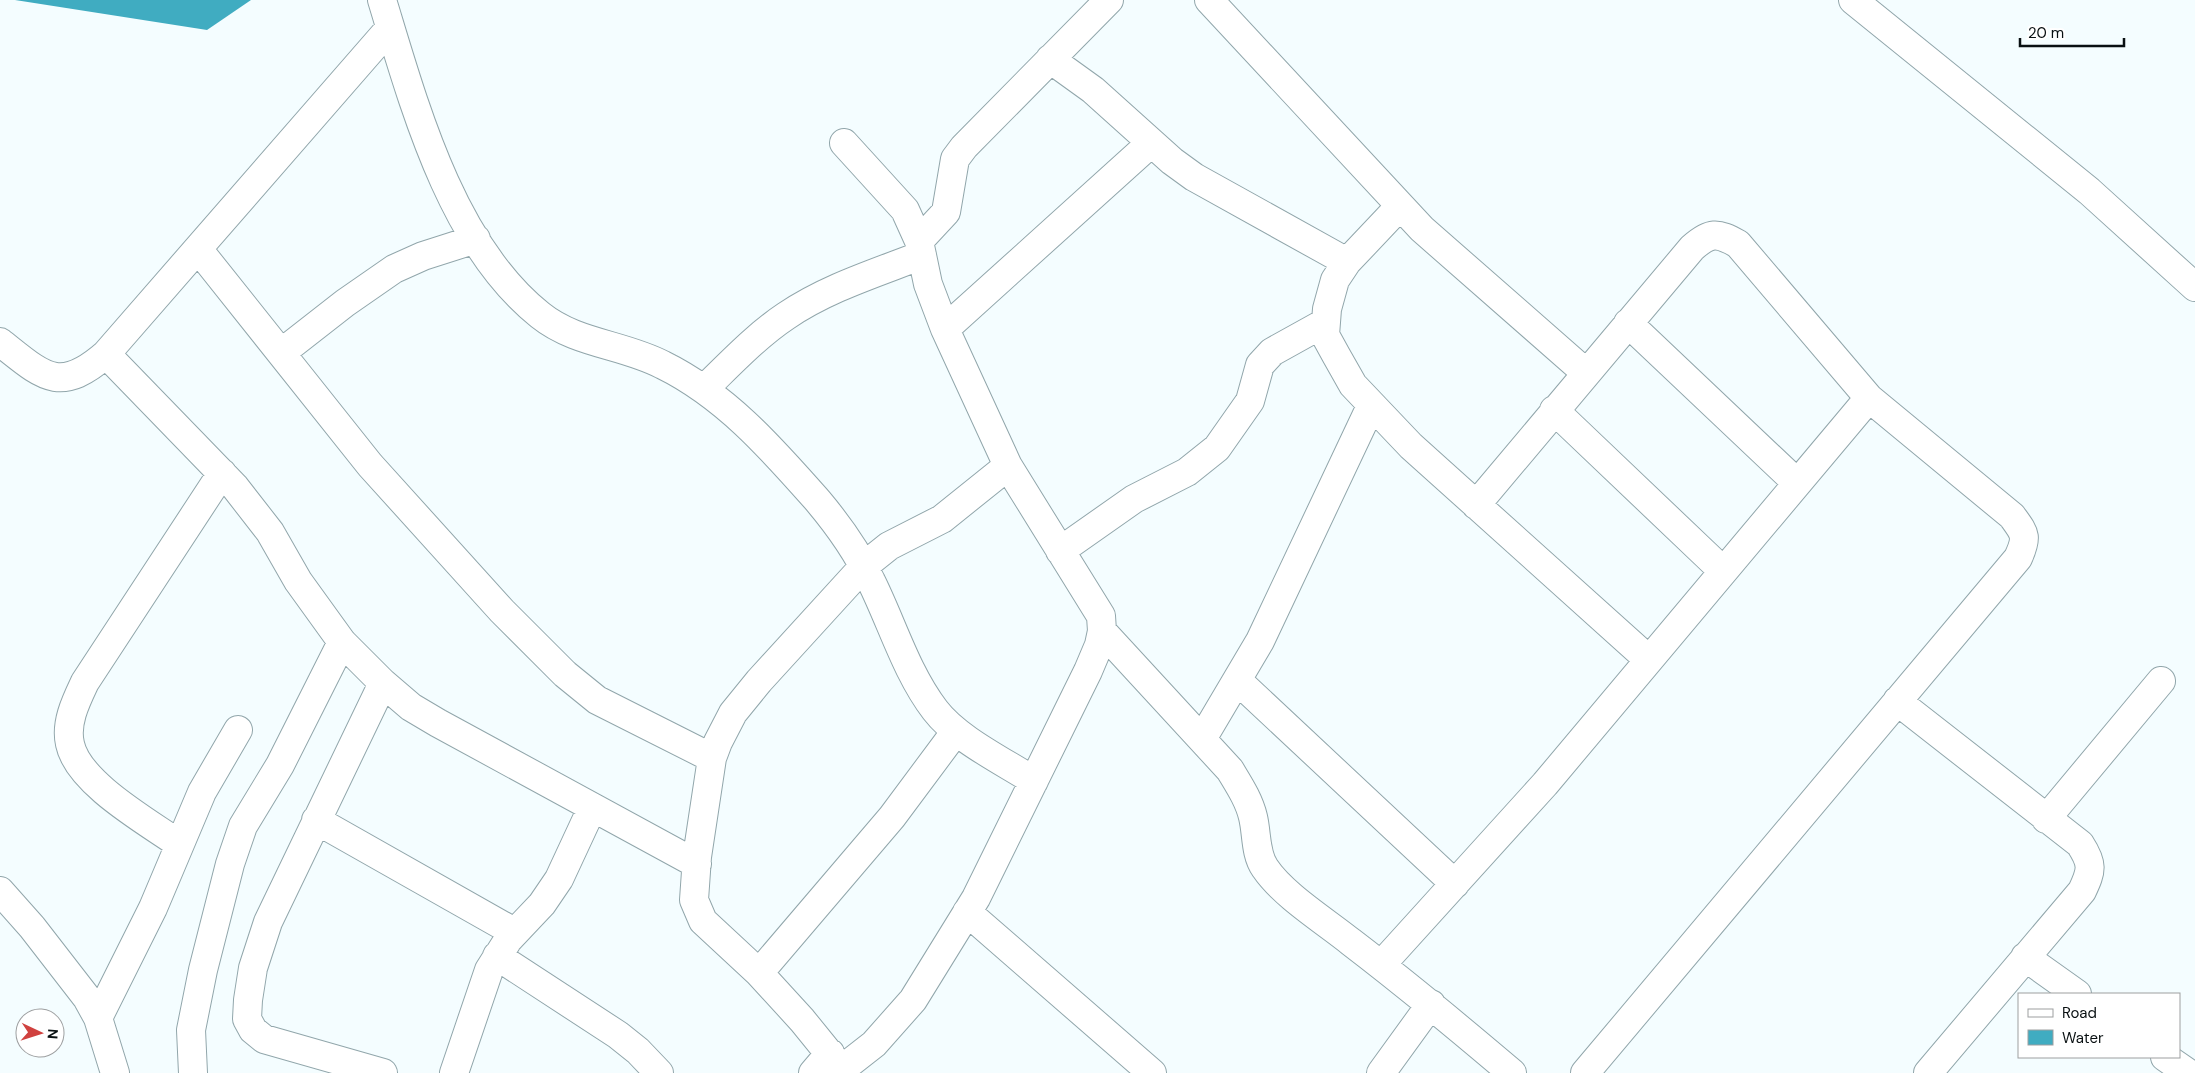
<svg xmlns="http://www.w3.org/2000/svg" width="2195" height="1073" font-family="'DM Sans',sans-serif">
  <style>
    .water { fill: #40acc1 }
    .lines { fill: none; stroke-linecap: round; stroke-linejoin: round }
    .minor-casing { stroke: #91a6ab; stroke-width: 30 }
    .minor { stroke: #fff; stroke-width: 28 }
  </style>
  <rect width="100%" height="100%" fill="#f4fdff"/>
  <path class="water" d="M15,0H251L207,30Z"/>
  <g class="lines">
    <g class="minor-casing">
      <path id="minor" d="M382,0C414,105 451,244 540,315C576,344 623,344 663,365C726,396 772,449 818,501C839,526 857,551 871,581C892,623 906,672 935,710C957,739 1003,761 1034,781
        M1209,0L1422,229L1585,372
        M1853,0L2089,191L2195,287
        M1050,59L1093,90L1172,161L1194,177L1347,262
        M1400,206L1347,262L1335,280L1327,309L1325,335L1336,355L1353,385L1411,446L1649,660
        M919,241L946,212L955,159L964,147L1109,0
        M198,249L370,465L502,611L565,674L597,700L712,758
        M1628,323L1797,483
        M945,329L1151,143
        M0,342C43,376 59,395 106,354L390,28
        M281,353L345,303L394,269L423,256L476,239
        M106,354L235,487L270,532L298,581L342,642L383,683L411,707L438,723L697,864
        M704,389C730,364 756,336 786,316C827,288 876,273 922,255
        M1554,410L1723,571
        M1476,505L1692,248C1710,232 1717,232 1738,244L1869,398L2012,516C2025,534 2028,536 2018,558L1585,1073
        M1060,551L1134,499L1187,472L1217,448L1250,401L1260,365L1272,352L1326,322
        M1102,631L1230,770C1239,785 1249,800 1253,817C1257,833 1255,854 1265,868C1283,895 1325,921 1351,942C1406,984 1459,1028 1512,1073
        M1237,680L1455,884
        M1897,701L2080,844C2093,864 2092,870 2082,891L1928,1073
        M1202,739L1260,641L1371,406
        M2046,819L2161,681
        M316,820L514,932
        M179,844C148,822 78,783 70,744C65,723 76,701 85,682L222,473
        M0,891L32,927L87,998L98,1018L115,1073
        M967,912L1152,1073
        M497,956L618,1035L638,1051L659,1073
        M2025,957L2077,994
        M1381,965L1545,784L1869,398
        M759,973L892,817L956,731
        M98,1018L153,908L202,792L238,730
        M2165,1057L2188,1073
        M842,1069L874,1044L913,1000L976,898L1088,671L1099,645L1102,631L1101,616L1008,466L945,329L928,284L919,241L905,210L844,143
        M193,1073L191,1030L203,970L230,864L243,826L280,765L342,642
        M383,1073L264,1039L253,1030L247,1019L248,1000L253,968L268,922L383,683
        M454,1073L489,970L508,940L542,904L559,879L592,808
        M813,1073L830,1053
        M845,1073L802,1020L759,973L703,921L694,900L697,857L712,758L718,742L733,713L759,681L864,566L889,546L942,519L1008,466
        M1381,1073L1431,1004"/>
    </g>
    <use href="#minor" class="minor"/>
  </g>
  <rect x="2018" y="993" width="162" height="65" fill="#ffffff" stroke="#9d9fa0"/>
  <rect x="2028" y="1009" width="25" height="8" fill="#ffffff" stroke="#9d9fa0"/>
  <text x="2062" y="1018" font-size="15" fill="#091012">Road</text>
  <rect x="2028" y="1030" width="25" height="15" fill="#40acc1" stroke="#9d9fa0"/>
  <text x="2062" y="1043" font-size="15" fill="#091012">Water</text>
  <g transform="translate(40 1033) rotate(94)"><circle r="24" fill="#ffffff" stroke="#9d9fa0"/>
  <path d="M0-4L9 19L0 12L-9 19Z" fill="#d0413f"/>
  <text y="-8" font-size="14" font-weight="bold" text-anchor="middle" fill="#091012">N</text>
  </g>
  <path d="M2020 38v8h104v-8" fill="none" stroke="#091012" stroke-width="2.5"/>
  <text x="2028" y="38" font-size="15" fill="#091012" stroke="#ffffff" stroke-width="4" paint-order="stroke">20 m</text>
</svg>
